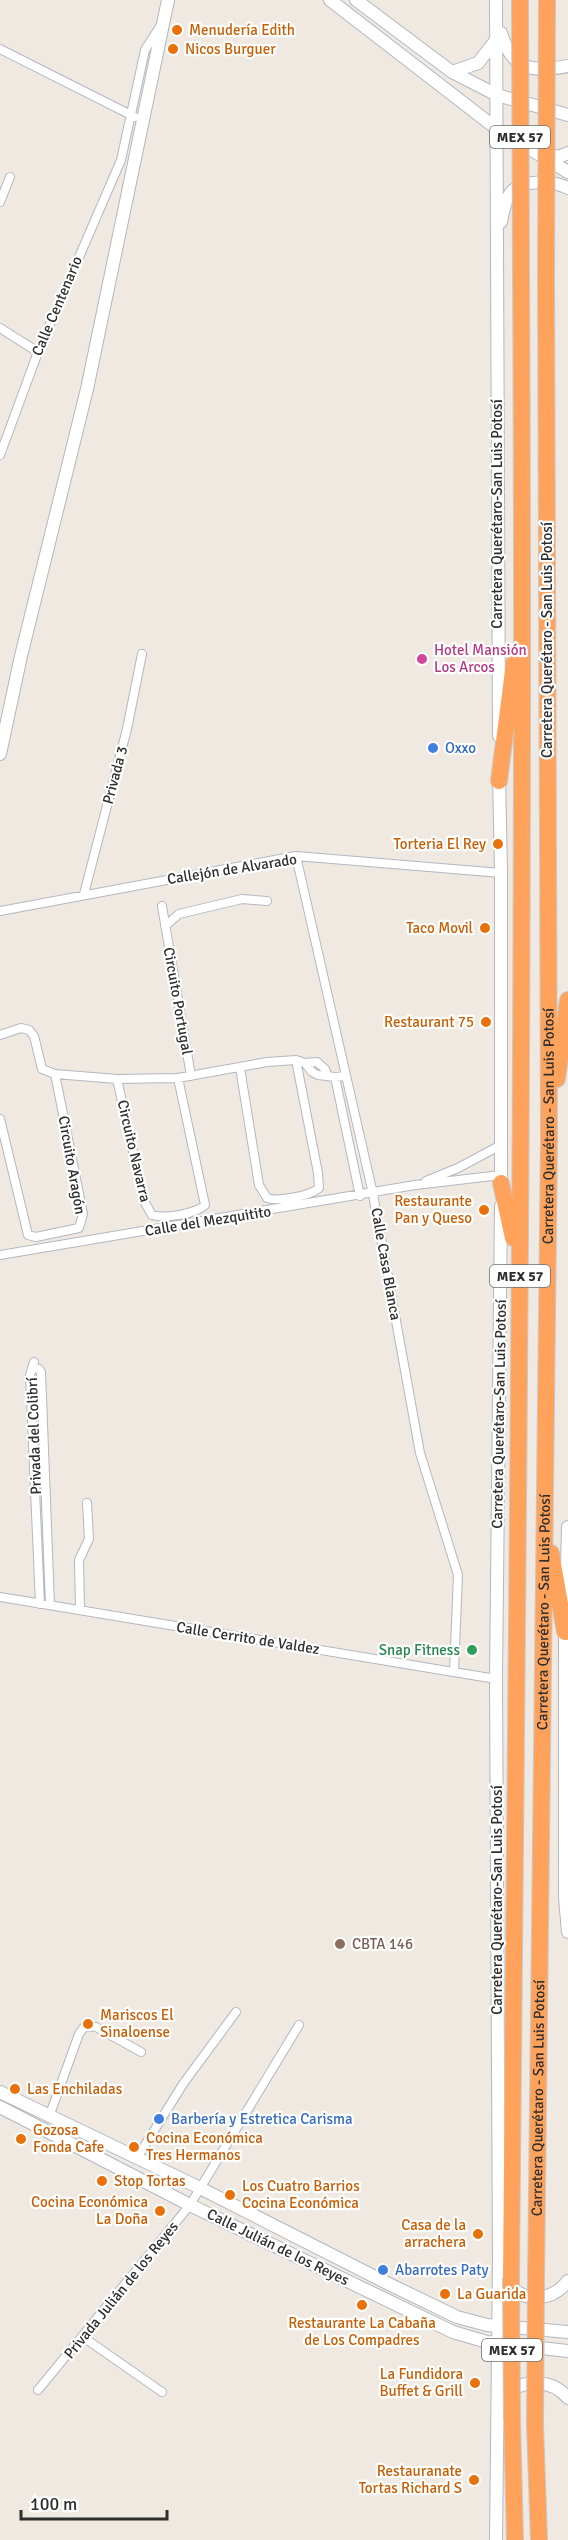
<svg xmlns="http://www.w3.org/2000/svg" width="568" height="2540" font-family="Signika,sans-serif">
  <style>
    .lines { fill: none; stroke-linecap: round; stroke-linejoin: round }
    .street-casing { stroke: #b4b7c1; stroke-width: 10 }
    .secondary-casing { stroke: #b4b7c1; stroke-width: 14 }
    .highway-casing { stroke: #c9c9c9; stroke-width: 18 }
    .street { stroke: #fff; stroke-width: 8 }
    .secondary { stroke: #fff; stroke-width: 12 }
    .highway { stroke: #ffa35c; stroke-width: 16 }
    .highway-bridge-casing { stroke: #c9c9c9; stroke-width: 18; stroke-linecap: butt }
    .highway-bridge { stroke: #ffa35c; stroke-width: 16 }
    .food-dot { fill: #e8710a; stroke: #fff; stroke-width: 2 }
    .hotel-dot { fill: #d1479c; stroke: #fff; stroke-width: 2 }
    .shop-dot { fill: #3f7fe0; stroke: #fff; stroke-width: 2 }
    .leisure-dot { fill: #2e9e5b; stroke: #fff; stroke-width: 2 }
    .education-dot { fill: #8d6e63; stroke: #fff; stroke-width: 2 }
    .labels { text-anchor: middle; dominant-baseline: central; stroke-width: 4.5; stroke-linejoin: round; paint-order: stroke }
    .shield { fill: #fff; stroke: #6d6d6d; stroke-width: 1.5 }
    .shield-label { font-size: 14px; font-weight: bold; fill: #2e2e2e }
    .food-label { font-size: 15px; fill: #c56008; stroke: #fff; text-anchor: start }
    .street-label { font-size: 15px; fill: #2e2e2e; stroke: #fff }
    .hotel-label { font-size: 15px; fill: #b23c85; stroke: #fff; text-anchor: start }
    .shop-label { font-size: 15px; fill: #366cbe; stroke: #fff; text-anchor: start }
    .leisure-label { font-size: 15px; fill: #27864d; stroke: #fff; text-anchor: end }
    .education-label { font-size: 15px; fill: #785e54; stroke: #fff; text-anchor: start }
  </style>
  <rect width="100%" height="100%" fill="#efe9e1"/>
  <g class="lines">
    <g class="street-casing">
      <path id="street" d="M0,49L135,117
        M0,202L10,177
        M0,328L38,352
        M0,455L38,352L121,160L145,50L161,25
        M296,856L373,1194L420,1453L458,1575L454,1672
        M84,894L127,729L142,654
        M162,906L191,1076
        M0,911L296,856L501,873
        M165,926L179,914L242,899L267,901
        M0,1035L21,1028L29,1030L34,1036L42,1069L55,1074L117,1079L178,1078L267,1062L296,1060L305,1063L312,1072L318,1075L335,1077L346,1076
        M305,1063L317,1062L325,1069L327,1075
        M240,1068L259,1185L267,1198C279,1202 310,1196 319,1188L318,1173L296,1060
        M335,1077L360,1196
        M117,1079L144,1201L152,1215C165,1219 195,1214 205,1205L178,1078
        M0,1119L28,1235L36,1237L79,1228L83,1214L55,1074
        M426,1181L458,1168L501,1145
        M0,1255L415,1185L501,1175
        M34,1362L30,1375L40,1604
        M34,1368L39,1369L41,1372L50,1605
        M0,1597L496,1679
        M80,1610L79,1560L89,1539L87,1503
        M49,2117L79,2034L85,2026L96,2027L141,2052
        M137,2158L183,2084L236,2012
        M83,2337L162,2392
        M38,2390L190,2205L299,2025"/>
    </g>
    <g class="secondary-casing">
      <path id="secondary" d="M330,0L497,129L568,172
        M356,0L452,72L497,95L568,115
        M496,0L499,736
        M501,33C512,70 532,73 568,66
        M452,72L478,63L496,40
        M543,157L561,156L568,153
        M501,222C503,213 504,202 510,194C521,178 553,181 568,188
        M0,754L21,656L87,389L168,0
        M499,774L501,873V1189
        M566,1607L568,1527
        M565,1624V1898L568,1932
        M0,2092L200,2188L393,2286L457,2317L487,2325L568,2332
        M0,2107L190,2205L453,2332L487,2342L568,2351
        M507,2283C525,2304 552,2301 568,2281
        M507,2395C523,2377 553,2380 568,2398
        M496,2540L499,2260L496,1679L501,1206"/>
    </g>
    <g class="highway-casing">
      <g id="highway">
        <path d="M499,781L514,663"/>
        <path d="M557,1079L568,1000"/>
        <path d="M501,1183L513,1238"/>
        <path d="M551,1553L565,1632"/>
        <path d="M511,2278C517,1610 525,941 521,273"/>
        <path id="s1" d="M536,2280L549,1139L546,279"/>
        <path d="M512,2421L515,2540"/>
        <path d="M535,2425L539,2540"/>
      </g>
    </g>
    <use href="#street" class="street"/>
    <use href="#secondary" class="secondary"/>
    <use href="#highway" class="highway"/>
    <g class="highway-bridge-casing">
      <path id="highway-bridge" d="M520,0L521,273
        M546,279L547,0
        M511,2278L512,2421
        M535,2425L536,2280"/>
    </g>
    <use href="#highway-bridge" class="highway-bridge"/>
  </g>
  <g class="food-dot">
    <circle cx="177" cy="30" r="6"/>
    <circle cx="173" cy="49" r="6"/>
    <circle cx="498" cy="844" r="6"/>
    <circle cx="485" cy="928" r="6"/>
    <circle cx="486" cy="1022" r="6"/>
    <circle cx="484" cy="1210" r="6"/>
    <circle cx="88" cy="2024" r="6"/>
    <circle cx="15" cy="2089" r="6"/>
    <circle cx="21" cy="2139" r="6"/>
    <circle cx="134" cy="2147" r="6"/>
    <circle cx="102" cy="2181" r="6"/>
    <circle cx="230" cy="2195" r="6"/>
    <circle cx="160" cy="2211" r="6"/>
    <circle cx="478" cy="2234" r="6"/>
    <circle cx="445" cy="2294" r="6"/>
    <circle cx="362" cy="2305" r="6"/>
    <circle cx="475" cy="2383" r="6"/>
    <circle cx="474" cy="2480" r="6"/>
  </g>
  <circle class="hotel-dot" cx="422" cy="659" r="6"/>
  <g class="shop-dot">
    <circle cx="433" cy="748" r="6"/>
    <circle cx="159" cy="2119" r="6"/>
    <circle cx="383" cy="2270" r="6"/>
  </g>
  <circle class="leisure-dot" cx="472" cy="1650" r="6"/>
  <circle class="education-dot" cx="340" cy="1944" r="6"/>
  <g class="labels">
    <g class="shield">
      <rect x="490" y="126" width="60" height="22" rx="4.5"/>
      <rect x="490" y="1265" width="60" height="22" rx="4.5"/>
      <rect x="482" y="2339" width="60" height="22" rx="4.5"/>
    </g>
    <g class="shield-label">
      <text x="520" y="137">MEX 57</text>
      <text x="520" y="1276">MEX 57</text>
      <text x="512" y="2350">MEX 57</text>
    </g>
    <g class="food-label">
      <text x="189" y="30">Menudería Edith</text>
      <text x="185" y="49">Nicos Burguer</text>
      <text x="486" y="844" text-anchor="end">Torteria El Rey</text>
      <text x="473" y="928" text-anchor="end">Taco Movil</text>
      <text x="474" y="1022" text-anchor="end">Restaurant 75</text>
      <text x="472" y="1201" text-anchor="end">Restaurante<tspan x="472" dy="17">Pan y Queso</tspan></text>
      <text x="100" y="2015">Mariscos El<tspan x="100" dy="17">Sinaloense</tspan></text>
      <text x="27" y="2089">Las Enchiladas</text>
      <text x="33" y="2130">Gozosa<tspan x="33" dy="17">Fonda Cafe</tspan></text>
      <text x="146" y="2138">Cocina Económica<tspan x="146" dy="17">Tres Hermanos</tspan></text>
      <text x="114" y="2181">Stop Tortas</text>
      <text x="242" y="2186">Los Cuatro Barrios<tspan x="242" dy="17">Cocina Económica</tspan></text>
      <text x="148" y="2202" text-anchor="end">Cocina Económica<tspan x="148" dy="17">La Doña</tspan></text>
      <text x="466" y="2225" text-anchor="end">Casa de la<tspan x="466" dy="17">arrachera</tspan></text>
      <text x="457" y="2294">La Guarida</text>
      <text x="362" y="2323" text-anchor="middle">Restaurante La Cabaña<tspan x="362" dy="17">de Los Compadres</tspan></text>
      <text x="463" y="2374" text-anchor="end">La Fundidora<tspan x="463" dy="17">Buffet &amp; Grill</tspan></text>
      <text x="462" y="2471" text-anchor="end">Restauranate<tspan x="462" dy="17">Tortas Richard S</tspan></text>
    </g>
    <g class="street-label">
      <text transform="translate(57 306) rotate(-67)">Calle Centenario</text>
      <text transform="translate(497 514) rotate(-90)">Carretera Querétaro-San Luis Potosí</text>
      <text transform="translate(547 640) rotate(-90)">Carretera Querétaro - San Luis Potosí</text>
      <text transform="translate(115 775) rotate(-75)">Privada 3</text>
      <text transform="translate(232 869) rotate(-9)">Callejón de Alvarado</text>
      <text transform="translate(178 1001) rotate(80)">Circuito Portugal</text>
      <text stroke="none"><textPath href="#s1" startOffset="1154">Carretera Querétaro - San Luis Potosí</textPath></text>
      <text transform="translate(134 1151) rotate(77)">Circuito Navarra</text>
      <text transform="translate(72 1165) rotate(80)">Circuito Aragón</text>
      <text transform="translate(208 1221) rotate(-9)">Calle del Mezquitito</text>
      <text transform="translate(386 1264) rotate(80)">Calle Casa Blanca</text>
      <text transform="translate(499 1414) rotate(-89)">Carretera Querétaro-San Luis Potosí</text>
      <text transform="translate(34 1436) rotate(-92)">Privada del Colibrí</text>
      <text stroke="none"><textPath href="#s1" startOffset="668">Carretera Querétaro - San Luis Potosí</textPath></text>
      <text transform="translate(248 1638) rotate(9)">Calle Cerrito de Valdez</text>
      <text transform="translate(497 1900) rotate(-90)">Carretera Querétaro-San Luis Potosí</text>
      <text stroke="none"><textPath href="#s1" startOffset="182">Carretera Querétaro - San Luis Potosí</textPath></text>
      <text transform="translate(278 2247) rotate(26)">Calle Julián de los Reyes</text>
      <text transform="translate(121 2290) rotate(-51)">Privada Julián de los Reyes</text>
    </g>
    <g class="hotel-label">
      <text x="434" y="650">Hotel Mansión<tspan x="434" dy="17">Los Arcos</tspan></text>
    </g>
    <g class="shop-label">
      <text x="445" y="748">Oxxo</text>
      <text x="171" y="2119">Barbería y Estretica Carisma</text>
      <text x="395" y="2270">Abarrotes Paty</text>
    </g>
    <g class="leisure-label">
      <text x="460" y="1650">Snap Fitness</text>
    </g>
    <g class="education-label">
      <text x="352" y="1944">CBTA 146</text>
    </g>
  </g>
  <path d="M21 2510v9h146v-9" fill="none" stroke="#2e2e2e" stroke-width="3"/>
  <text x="30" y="2510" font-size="18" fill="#2e2e2e" stroke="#ffffff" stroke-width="4.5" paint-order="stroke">100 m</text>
</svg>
